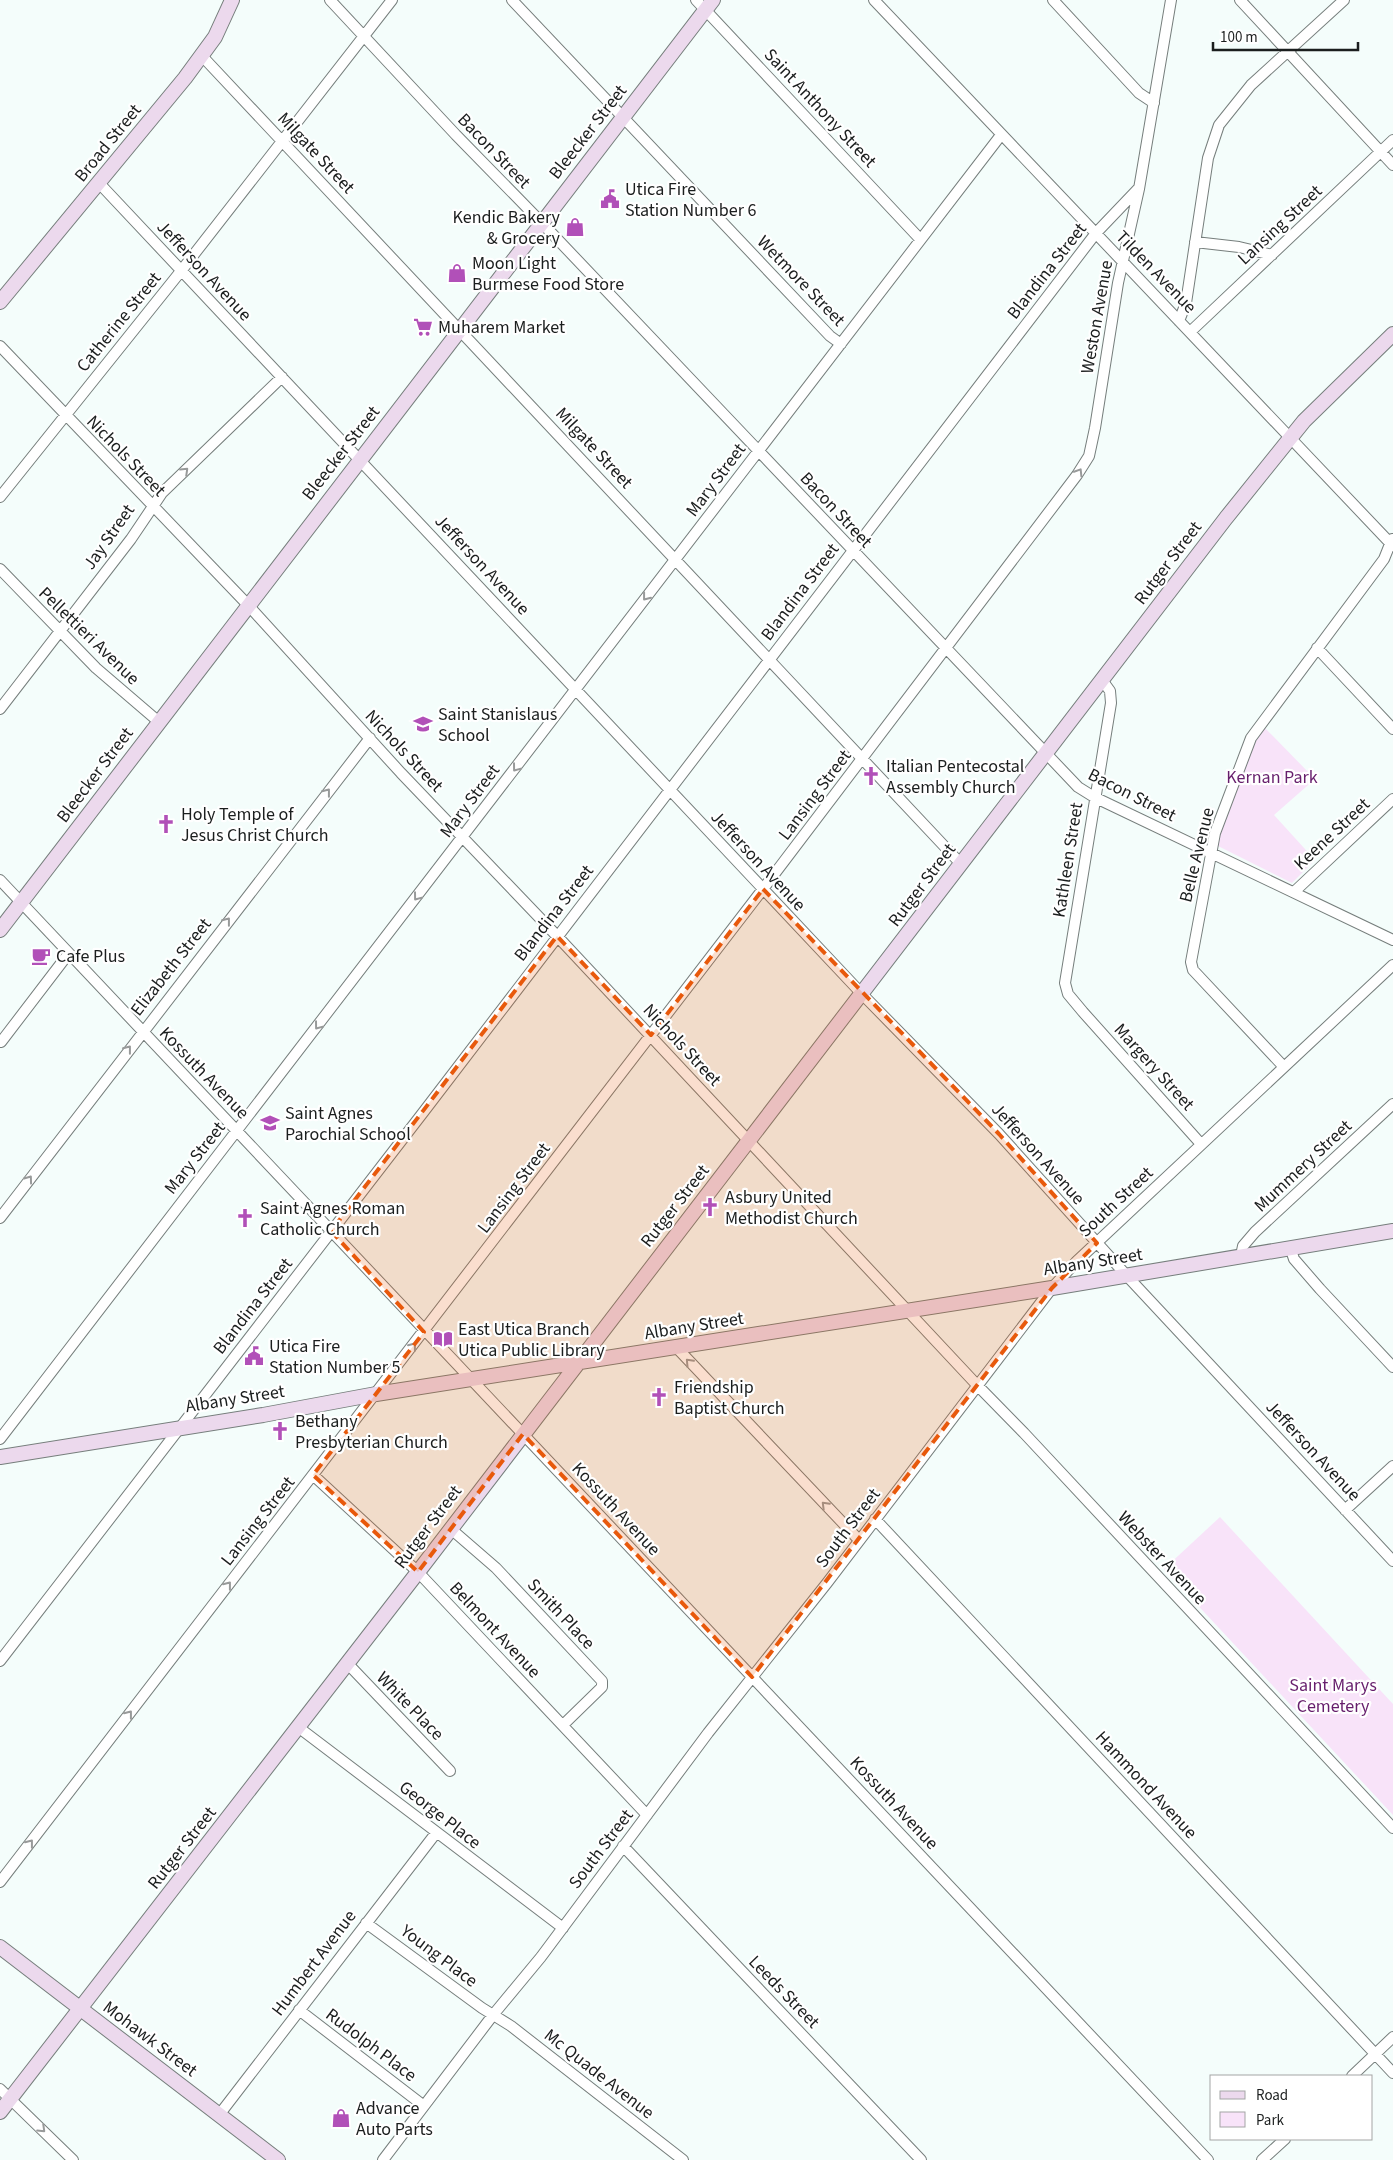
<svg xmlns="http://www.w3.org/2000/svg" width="1393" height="2160" font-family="'Source Sans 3',sans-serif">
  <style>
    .green { fill: #f8e3f9 }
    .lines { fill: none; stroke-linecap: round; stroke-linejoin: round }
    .street-casing { stroke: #767e7c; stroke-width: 12 }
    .secondary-casing { stroke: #767e7c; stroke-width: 16 }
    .street { stroke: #fff; stroke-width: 10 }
    .secondary { stroke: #ecd9ed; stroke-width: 14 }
    .oneway { stroke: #989a9a }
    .marked { fill: #e8590c; fill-opacity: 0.2; stroke: #e8590c; stroke-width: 4; stroke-dasharray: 10 6; stroke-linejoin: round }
    .labels { text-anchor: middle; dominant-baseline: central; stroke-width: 4.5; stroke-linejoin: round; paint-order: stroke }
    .street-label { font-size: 18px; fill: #1b1e1e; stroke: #fff }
    .poi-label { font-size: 18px; fill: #1b1e1e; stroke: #fff; text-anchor: start }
    .park-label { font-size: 18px; fill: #661e6c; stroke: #fff }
  </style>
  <rect width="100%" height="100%" fill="#f4fdfb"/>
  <path class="green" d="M1265,728L1315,779L1274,815L1315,860L1292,883L1216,845L1253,745Z
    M1220,1517L1393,1704V1815L1164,1569Z"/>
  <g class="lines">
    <g class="street-casing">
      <path id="street" d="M330,0L456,135L542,223L1078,787L1094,797L1393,940
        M512,0L830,336L841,344
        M696,0L920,239
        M874,0L1393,546
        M1053,0L1139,93L1154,103
        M1240,0L1393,165
        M202,56L961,864
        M99,183L862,994L999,1134L1127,1276L1393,1561
        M1195,242L1239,247L1272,255
        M1179,321L1186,303L1208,158L1219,125L1251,85L1344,0
        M1190,332L1393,140
        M0,346L248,605L401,773L557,936L977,1385L1024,1433L1393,1828
        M0,497L181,271L392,0
        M0,569L96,668L159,722
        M1317,648L1393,729
        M1102,680L1110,691L1111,703L1065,983L1068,994L1083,1012L1201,1144
        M0,709L131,539L162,493L282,377
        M0,880L1208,2160
        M1294,892L1393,799
        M1,1042L69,953
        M1284,1067L1193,970L1191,962L1215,833L1251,738L1384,559L1392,539
        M0,1218L370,738
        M1290,1247L1294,1259L1320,1289L1393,1367
        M1241,1256L1243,1246L1255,1232L1393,1104
        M676,1347L859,1540
        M0,1439L1001,135
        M313,1475L418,1572L647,1815
        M1345,1510L1393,1466
        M875,1519L1393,2073
        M451,1529L496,1568L602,1681V1687L563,1725
        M0,1661L425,1110L1096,233L1138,189
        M347,1663L450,1771
        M298,1727L563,1928
        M623,1846L921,2160
        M0,1882L763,889L1077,475L1089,456L1095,428L1118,283L1139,189L1171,0
        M366,1923L482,2008L511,2026L683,2160
        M299,2010L424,2106
        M1352,2076L1393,2037
        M0,2089L73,2160
        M219,2115L436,1833
        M383,2160L493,2015L541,1957L708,1733L827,1583L1052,1288L1076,1262L1393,965
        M1262,2160L1285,2139"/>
    </g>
    <g class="secondary-casing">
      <path id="secondary" d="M0,302L185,78L215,37L232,0
        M0,930L713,0
        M0,1457L263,1415L376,1394L1052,1288L1393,1231
        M0,1947L278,2160
        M0,2112L418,1572L1226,518L1304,421L1393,334"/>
    </g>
    <use href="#street" class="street"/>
    <use href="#secondary" class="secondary"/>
  </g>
  <defs><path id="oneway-chevron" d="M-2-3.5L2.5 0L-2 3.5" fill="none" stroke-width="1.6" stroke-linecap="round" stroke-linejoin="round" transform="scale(1.25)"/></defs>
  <g class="oneway">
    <use href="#oneway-chevron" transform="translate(185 471) rotate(-44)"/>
    <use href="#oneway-chevron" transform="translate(1079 472) rotate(-58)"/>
    <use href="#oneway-chevron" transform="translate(646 597) rotate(128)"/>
    <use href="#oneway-chevron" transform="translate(516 768) rotate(127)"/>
    <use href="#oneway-chevron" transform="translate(327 792) rotate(-52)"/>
    <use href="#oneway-chevron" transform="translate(417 897) rotate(127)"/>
    <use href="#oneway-chevron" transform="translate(227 921) rotate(-52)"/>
    <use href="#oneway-chevron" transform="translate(318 1026) rotate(127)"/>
    <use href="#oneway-chevron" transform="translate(128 1049) rotate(-52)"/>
    <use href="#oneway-chevron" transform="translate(29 1179) rotate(-54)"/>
    <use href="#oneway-chevron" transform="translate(413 1346) rotate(-52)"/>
    <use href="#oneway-chevron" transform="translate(689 1362) rotate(-133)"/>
    <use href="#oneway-chevron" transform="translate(825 1505) rotate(-135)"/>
    <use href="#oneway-chevron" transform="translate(228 1585) rotate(-52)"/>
    <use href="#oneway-chevron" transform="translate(129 1714) rotate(-52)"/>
    <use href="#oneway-chevron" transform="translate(30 1843) rotate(-52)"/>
    <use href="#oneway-chevron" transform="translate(42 2129) rotate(44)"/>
  </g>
  <path class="marked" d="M763,889L999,1134L1097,1243L1052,1288L752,1677L523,1434L418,1572L313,1475L424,1332L331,1231L557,936L651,1035Z"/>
  <defs>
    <g id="civic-bare" transform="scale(1.5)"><path d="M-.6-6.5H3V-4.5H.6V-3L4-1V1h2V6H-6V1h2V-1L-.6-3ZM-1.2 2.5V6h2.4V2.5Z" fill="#b150b8" stroke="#fff" stroke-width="2.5" paint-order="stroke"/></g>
    <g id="shop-bare" transform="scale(1.5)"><path d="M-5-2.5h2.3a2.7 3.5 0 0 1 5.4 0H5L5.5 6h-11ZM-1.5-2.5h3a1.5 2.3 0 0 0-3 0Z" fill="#b150b8" stroke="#fff" stroke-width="2.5" paint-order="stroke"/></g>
    <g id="supermarket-bare" transform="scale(1.5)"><path d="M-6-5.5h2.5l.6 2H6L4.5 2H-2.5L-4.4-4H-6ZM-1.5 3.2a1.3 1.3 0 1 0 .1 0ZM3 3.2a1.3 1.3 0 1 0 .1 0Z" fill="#b150b8" stroke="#fff" stroke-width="2.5" paint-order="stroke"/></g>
    <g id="school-bare" transform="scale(1.5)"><path d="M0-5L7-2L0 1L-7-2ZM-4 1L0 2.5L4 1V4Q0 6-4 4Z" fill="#b150b8" stroke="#fff" stroke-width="2.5" paint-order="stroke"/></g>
    <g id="church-bare" transform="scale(1.5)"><path d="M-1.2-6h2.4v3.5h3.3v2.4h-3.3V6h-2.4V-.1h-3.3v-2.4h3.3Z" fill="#b150b8" stroke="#fff" stroke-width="2.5" paint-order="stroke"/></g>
    <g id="cafe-bare" transform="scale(1.5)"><path d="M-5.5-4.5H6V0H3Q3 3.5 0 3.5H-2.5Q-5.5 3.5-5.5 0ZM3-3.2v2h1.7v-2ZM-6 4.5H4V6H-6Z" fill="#b150b8" stroke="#fff" stroke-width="2.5" paint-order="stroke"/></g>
    <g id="library-bare" transform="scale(1.5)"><path d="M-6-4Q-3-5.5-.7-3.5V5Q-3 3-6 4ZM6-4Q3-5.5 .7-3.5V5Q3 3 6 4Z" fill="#b150b8" stroke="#fff" stroke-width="2.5" paint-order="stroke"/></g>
  </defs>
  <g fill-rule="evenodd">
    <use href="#civic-bare" x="610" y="199"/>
    <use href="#shop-bare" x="575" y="227"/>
    <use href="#shop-bare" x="457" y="273"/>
    <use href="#supermarket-bare" x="423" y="327"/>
    <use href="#school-bare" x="423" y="724"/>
    <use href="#church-bare" x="871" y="776"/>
    <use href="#church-bare" x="166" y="824"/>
    <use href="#cafe-bare" x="41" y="956"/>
    <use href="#school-bare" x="270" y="1123"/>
    <use href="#church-bare" x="710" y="1207"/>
    <use href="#church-bare" x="245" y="1218"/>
    <use href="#library-bare" x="443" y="1339"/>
    <use href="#civic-bare" x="254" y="1356"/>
    <use href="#church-bare" x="659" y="1397"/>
    <use href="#church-bare" x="280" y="1431"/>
    <use href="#shop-bare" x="341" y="2118"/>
  </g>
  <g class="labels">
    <g class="street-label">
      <text transform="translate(820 108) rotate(47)">Saint Anthony Street</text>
      <text transform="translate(588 132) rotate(-52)">Bleecker Street</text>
      <text transform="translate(108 143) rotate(-51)">Broad Street</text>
      <text transform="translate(494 151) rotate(46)">Bacon Street</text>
      <text transform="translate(316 153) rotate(47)">Milgate Street</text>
      <text transform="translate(1280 225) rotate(-43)">Lansing Street</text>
      <text transform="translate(204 271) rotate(47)">Jefferson Avenue</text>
      <text transform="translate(1047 271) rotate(-52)">Blandina Street</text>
      <text transform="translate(1156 272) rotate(46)">Tilden Avenue</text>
      <text transform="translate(801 281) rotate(46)">Wetmore Street</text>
      <text transform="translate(1097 317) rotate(-80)">Weston Avenue</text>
      <text transform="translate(119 322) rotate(-51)">Catherine Street</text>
      <text transform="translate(594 448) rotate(47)">Milgate Street</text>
      <text transform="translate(341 453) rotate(-52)">Bleecker Street</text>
      <text transform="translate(126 456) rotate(46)">Nichols Street</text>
      <text transform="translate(716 480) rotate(-53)">Mary Street</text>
      <text transform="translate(836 510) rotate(47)">Bacon Street</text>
      <text transform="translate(109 537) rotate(-55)">Jay Street</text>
      <text transform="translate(1168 563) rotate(-53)">Rutger Street</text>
      <text transform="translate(482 565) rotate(47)">Jefferson Avenue</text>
      <text transform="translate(800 592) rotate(-53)">Blandina Street</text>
      <text transform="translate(89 636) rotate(44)">Pellettieri Avenue</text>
      <text transform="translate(404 751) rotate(47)">Nichols Street</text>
      <text transform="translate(95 775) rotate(-53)">Bleecker Street</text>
      <text transform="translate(815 795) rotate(-53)">Lansing Street</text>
      <text transform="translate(1132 795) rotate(27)">Bacon Street</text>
      <text transform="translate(470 801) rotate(-53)">Mary Street</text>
      <text transform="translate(1332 834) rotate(-43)">Keene Street</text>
      <text transform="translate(1197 855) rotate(-76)">Belle Avenue</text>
      <text transform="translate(1068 860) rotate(-81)">Kathleen Street</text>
      <text transform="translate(758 861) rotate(47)">Jefferson Avenue</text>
      <text transform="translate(922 885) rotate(-53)">Rutger Street</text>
      <text transform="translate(554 913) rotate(-52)">Blandina Street</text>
      <text transform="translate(171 967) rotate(-52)">Elizabeth Street</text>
      <text transform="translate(682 1045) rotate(47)">Nichols Street</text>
      <text transform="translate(1154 1067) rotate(48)">Margery Street</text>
      <text transform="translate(204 1073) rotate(46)">Kossuth Avenue</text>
      <text transform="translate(1038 1154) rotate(48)">Jefferson Avenue</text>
      <text transform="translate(195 1158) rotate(-52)">Mary Street</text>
      <text transform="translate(1303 1166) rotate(-43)">Mummery Street</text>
      <text transform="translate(514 1188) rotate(-53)">Lansing Street</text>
      <text transform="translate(1116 1202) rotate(-43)">South Street</text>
      <text transform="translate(675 1206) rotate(-52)">Rutger Street</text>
      <text transform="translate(1093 1262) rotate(-9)">Albany Street</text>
      <text transform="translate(253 1306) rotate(-52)">Blandina Street</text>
      <text transform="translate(694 1326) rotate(-9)">Albany Street</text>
      <text transform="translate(235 1399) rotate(-9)">Albany Street</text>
      <text transform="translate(1313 1451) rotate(47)">Jefferson Avenue</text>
      <text transform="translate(616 1509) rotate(47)">Kossuth Avenue</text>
      <text transform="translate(258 1521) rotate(-52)">Lansing Street</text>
      <text transform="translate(428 1527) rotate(-53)">Rutger Street</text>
      <text transform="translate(848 1528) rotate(-53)">South Street</text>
      <text transform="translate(1162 1558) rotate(47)">Webster Avenue</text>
      <text transform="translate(561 1614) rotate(47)">Smith Place</text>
      <text transform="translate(495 1630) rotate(47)">Belmont Avenue</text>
      <text transform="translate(410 1706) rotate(46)">White Place</text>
      <text transform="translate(1146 1785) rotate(47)">Hammond Avenue</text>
      <text transform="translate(894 1803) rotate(47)">Kossuth Avenue</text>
      <text transform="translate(440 1815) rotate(38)">George Place</text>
      <text transform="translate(182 1848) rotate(-52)">Rutger Street</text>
      <text transform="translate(601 1849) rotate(-53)">South Street</text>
      <text transform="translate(439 1956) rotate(37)">Young Place</text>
      <text transform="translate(314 1963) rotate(-53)">Humbert Avenue</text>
      <text transform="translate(784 1992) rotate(46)">Leeds Street</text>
      <text transform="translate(150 2039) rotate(37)">Mohawk Street</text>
      <text transform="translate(371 2045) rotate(37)">Rudolph Place</text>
      <text transform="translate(599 2074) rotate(38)">Mc Quade Avenue</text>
    </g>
    <g class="poi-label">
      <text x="625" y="189">Utica Fire<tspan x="625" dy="21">Station Number 6</tspan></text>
      <text x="560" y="217" text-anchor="end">Kendic Bakery<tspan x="560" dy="21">&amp; Grocery</tspan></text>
      <text x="472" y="263">Moon Light<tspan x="472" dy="21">Burmese Food Store</tspan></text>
      <text x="438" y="327">Muharem Market</text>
      <text x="438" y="714">Saint Stanislaus<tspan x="438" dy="21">School</tspan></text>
      <text x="886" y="766">Italian Pentecostal<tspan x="886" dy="21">Assembly Church</tspan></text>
      <text x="181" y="814">Holy Temple of<tspan x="181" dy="21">Jesus Christ Church</tspan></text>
      <text x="56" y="956">Cafe Plus</text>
      <text x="285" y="1113">Saint Agnes<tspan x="285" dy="21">Parochial School</tspan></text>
      <text x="725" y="1197">Asbury United<tspan x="725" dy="21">Methodist Church</tspan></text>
      <text x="260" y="1208">Saint Agnes Roman<tspan x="260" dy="21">Catholic Church</tspan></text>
      <text x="458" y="1329">East Utica Branch<tspan x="458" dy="21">Utica Public Library</tspan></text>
      <text x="269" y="1346">Utica Fire<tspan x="269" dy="21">Station Number 5</tspan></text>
      <text x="674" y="1387">Friendship<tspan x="674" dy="21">Baptist Church</tspan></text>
      <text x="295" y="1421">Bethany<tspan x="295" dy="21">Presbyterian Church</tspan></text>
      <text x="356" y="2108">Advance<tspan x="356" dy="21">Auto Parts</tspan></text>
    </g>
    <g class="park-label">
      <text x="1272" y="777">Kernan Park</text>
      <text x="1333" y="1685">Saint Marys<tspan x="1333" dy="21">Cemetery</tspan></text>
    </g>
  </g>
  <rect x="1210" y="2075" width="162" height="65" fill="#ffffff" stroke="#a4a5a5"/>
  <rect x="1220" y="2091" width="25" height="8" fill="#ecd9ed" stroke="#a4a5a5"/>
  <text x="1256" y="2100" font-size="15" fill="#1b1e1e">Road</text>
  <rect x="1220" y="2112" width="25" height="15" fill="#f8e3f9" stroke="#a4a5a5"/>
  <text x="1256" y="2125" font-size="15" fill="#1b1e1e">Park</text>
  <path d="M1213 42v8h145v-8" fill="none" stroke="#1b1e1e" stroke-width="2.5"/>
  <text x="1220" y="42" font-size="15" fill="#1b1e1e" stroke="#ffffff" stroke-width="4" paint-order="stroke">100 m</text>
</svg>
